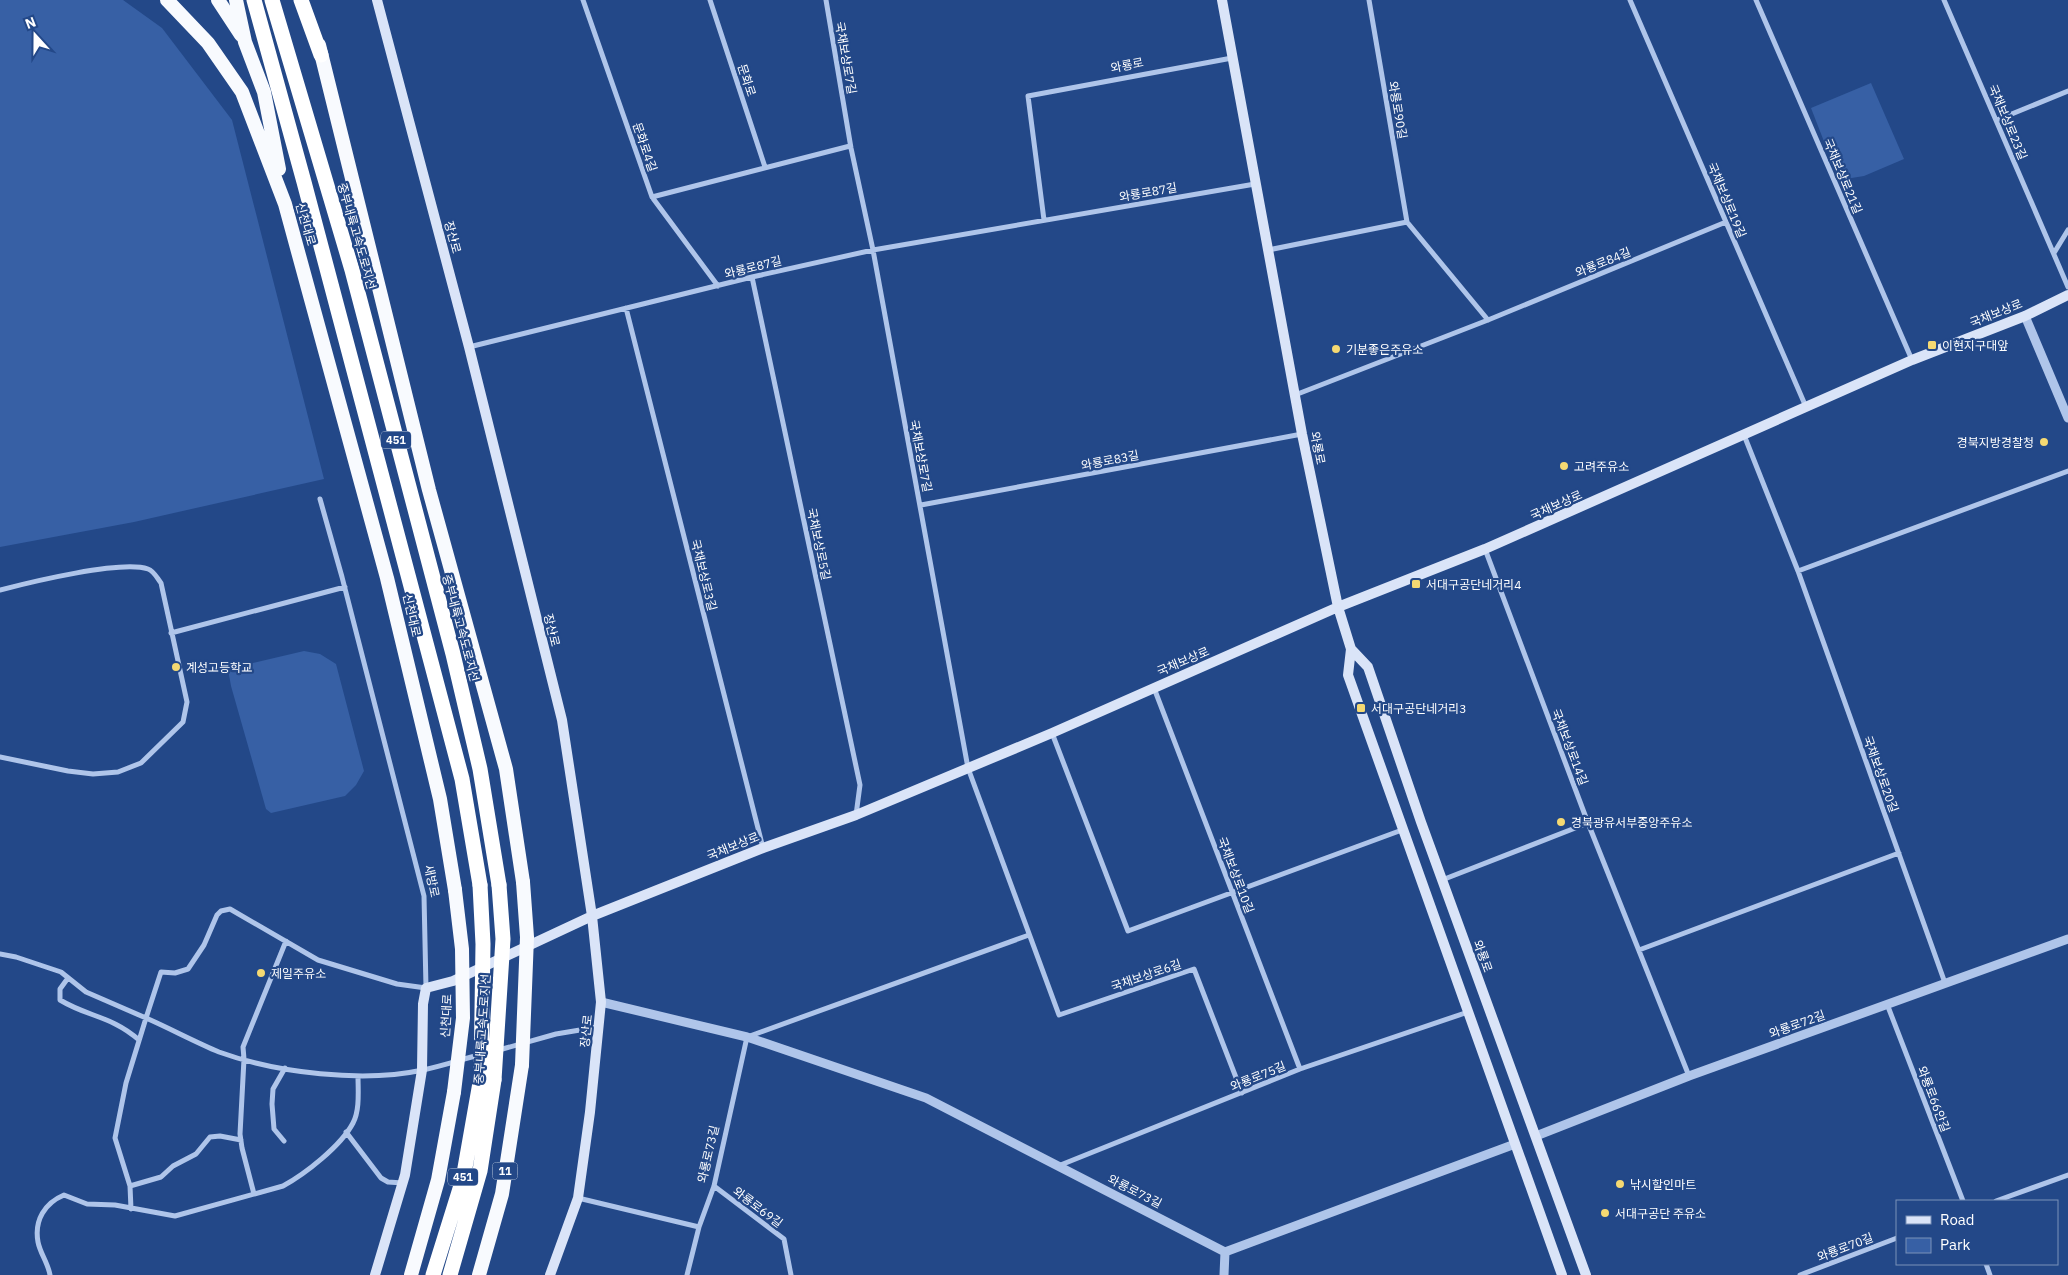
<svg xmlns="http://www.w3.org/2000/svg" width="2068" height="1275" font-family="'IBM Plex Sans','Noto Sans KR',sans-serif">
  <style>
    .green { fill: #3760a5 }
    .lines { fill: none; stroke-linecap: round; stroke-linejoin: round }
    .minor { stroke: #afc5ea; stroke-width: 5 }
    .tertiary { stroke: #afc5ea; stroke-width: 9 }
    .secondary { stroke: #dae4f8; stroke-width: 10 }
    .trunk { stroke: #f8fafe; stroke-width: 14 }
    .motorway { stroke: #fff; stroke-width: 15 }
    .trunk-bridge { stroke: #f8fafe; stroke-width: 14 }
    .motorway-bridge { stroke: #fff; stroke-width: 15 }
    .poi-dot { fill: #f5d972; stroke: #234888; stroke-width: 2 }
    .labels { text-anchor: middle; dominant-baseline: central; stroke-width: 4.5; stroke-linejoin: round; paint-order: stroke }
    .shield { fill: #234888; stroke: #bdc8db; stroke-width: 1 }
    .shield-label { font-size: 11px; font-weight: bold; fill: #fff }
    .street-label { font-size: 12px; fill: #fff; stroke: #234888 }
    .poi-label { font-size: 12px; fill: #fff; stroke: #234888; text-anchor: start }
  </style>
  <rect width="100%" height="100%" fill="#234888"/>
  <path class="green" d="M0,0H123L162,28L232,120L324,479L134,522L0,547Z
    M1871,83L1904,159L1864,176L1839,180L1811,108Z
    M304,651L320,654L336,664L364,771L356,785L345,796L271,813L266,809L231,686L228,669Z"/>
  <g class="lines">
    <path class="minor" d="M583,0L652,197L718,286
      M710,0L765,167
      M826,0L851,148L873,250L968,768L1059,1015L1194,969L1242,1093
      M1369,0L1407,222L1488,320
      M1630,0L1806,407
      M1756,0L1912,360
      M1944,0L2068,287
      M1997,120L2068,91
      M652,197L850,146L851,148
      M1044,220L1028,96L1232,58
      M1268,250L1407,222
      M2054,253L2068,230
      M752,277L860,785L856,815
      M626,308L763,848
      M469,347L752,277L873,250L1255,184
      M1295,395L1488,320L1726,222
      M1744,435L1798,571L1945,983
      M921,505L1302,434
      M1485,549L1588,823L1689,1076
      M1798,571L2068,471
      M0,590C31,582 121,560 148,569C154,571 157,578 161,583L187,702L183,722L141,763L118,772L93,774L68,771L0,757
      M171,633L345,587
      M1154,688L1300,1069
      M1052,733L1128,931L1402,830
      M1442,880L1588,823
      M1639,950L1899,853
      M0,954L16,957L61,972L86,992L146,1018L161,972L175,973L188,969L204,945L217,915L221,911L230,909L318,960L397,984L426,988L424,896L342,577L320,499
      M68,978L60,989V1000C88,1017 112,1016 139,1040
      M1887,1004L1963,1201
      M499,1050L556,1034L598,1027
      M346,1132L381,1178L388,1182L403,1183
      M284,1141L274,1129L272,1104L273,1089L285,1068
      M1058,1166L1300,1069L1468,1012
      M130,1186L161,1177L173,1166L196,1154L210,1137L220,1136L241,1140
      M714,1186L784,1239L791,1275
      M254,1194L242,1148L240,1134L244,1059L243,1047L286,941
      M578,1198L699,1227
      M1996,1201L2068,1175
      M131,1209L130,1186L115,1138L126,1083L146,1018C171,1029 195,1042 219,1052C277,1073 363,1083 423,1070C442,1066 460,1060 479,1055
      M1986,1264L1990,1275
      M50,1275C48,1263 40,1253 38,1242C34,1220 45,1203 64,1195L87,1204L115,1205L175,1216L283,1186C305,1174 341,1146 353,1123C360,1110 358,1090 358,1076
      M687,1275L699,1227L714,1186L747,1037L1029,935
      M1800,1275L1897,1238"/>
    <path class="tertiary" d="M2025,316L2068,418
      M601,1002L747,1037L926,1098L1225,1252L1515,1144
      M1536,1136L1689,1076L2068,939
      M1224,1275L1225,1252"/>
    <path class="secondary" d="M377,0L469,347L562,720L592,916L601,1002L590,1112L578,1198L550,1275
      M1222,0L1302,434L1338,607L1351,649L1348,675L1562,1275
      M1351,649L1368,667L1421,822L1586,1275
      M375,1275L405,1175L422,1070L423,1004L426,988L453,981L592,916L763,848L856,815L1052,733L1338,607L1485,549L1912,360L2025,316L2068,295"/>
    <path class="trunk" d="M167,0L208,43L242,92L285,204L387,578L440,799L455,890
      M218,0L241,35
      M236,0L245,42L264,92L279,169
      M319,45L429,490L506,769L523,882
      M411,1275L438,1180L454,1092
      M479,1275L502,1194L522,1065"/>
    <path class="motorway" d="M254,0L304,182L462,779L480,885
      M272,0L352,270L453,654L480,769L499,885
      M301,0L321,55
      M433,1275L463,1179L481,1077
      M450,1275L480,1171L494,1080"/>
    <path class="trunk-bridge" d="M522,1065L527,937L523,882
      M454,1092L463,1018L462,949L455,890"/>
    <path class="motorway-bridge" d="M480,885L483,944L481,1077
      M494,1080L503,939L499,885"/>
  </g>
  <g class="poi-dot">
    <rect x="1927" y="340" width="10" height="10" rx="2.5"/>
    <circle cx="1336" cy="349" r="5"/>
    <circle cx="2044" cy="442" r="5"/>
    <circle cx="1564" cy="466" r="5"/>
    <rect x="1411" y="579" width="10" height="10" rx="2.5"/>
    <circle cx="176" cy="667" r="5"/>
    <rect x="1356" y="703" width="10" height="10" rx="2.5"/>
    <circle cx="1561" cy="822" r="5"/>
    <circle cx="261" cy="973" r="5"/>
    <circle cx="1620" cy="1184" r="5"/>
    <circle cx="1605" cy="1213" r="5"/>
  </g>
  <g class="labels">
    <g class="shield">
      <rect x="381" y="431.5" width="30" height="17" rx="4"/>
      <rect x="492.5" y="1162.5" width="25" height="17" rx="4"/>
      <rect x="448" y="1168.5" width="30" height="17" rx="4"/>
    </g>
    <g class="shield-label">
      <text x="396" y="440">451</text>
      <text x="505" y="1171">11</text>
      <text x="463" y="1177">451</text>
    </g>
    <g class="street-label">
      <text transform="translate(846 58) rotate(80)">국채보상로7길</text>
      <text transform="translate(1127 65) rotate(-11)">와룡로</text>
      <text transform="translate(747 80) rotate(72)">문화로</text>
      <text transform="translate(1398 110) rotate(80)">와룡로90길</text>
      <text transform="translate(2008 122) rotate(67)">국채보상로23길</text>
      <text transform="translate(645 147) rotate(71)">문화로4길</text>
      <text transform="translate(1843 176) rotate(67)">국채보상로21길</text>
      <text transform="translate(1148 192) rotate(-10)">와룡로87길</text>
      <text transform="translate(1727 200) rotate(67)">국채보상로19길</text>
      <text transform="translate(306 224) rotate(74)">신천대로</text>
      <text transform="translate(357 236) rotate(74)">중부내륙고속도로지선</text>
      <text transform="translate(453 237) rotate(75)">장산로</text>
      <text transform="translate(1603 262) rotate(-22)">와룡로84길</text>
      <text transform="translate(753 267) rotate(-14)">와룡로87길</text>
      <text transform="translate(1996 313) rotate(-22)">국채보상로</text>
      <text transform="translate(1318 448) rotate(79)">와룡로</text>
      <text transform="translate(921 456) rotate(79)">국채보상로7길</text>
      <text transform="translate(1110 460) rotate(-11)">와룡로83길</text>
      <text transform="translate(1556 505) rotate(-24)">국채보상로</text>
      <text transform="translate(819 544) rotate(78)">국채보상로5길</text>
      <text transform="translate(704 575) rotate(76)">국채보상로3길</text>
      <text transform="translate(412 615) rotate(77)">신천대로</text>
      <text transform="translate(461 628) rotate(75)">중부내륙고속도로지선</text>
      <text transform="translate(552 630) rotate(76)">장산로</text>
      <text transform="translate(1183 661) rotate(-23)">국채보상로</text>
      <text transform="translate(1570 747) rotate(69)">국채보상로14길</text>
      <text transform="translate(1881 774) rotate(70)">국채보상로20길</text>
      <text transform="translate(733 846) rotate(-22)">국채보상로</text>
      <text transform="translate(1236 875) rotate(69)">국채보상로10길</text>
      <text transform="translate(432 881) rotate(78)">새방로</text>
      <text transform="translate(1483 956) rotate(70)">와룡로</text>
      <text transform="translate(1146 975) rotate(-19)">국채보상로6길</text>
      <text transform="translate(446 1016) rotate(-87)">신천대로</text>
      <text transform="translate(1797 1024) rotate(-20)">와룡로72길</text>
      <text transform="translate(482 1029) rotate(-86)">중부내륙고속도로지선</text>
      <text transform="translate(586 1031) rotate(-84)">장산로</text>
      <text transform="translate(1258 1076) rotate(-22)">와룡로75길</text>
      <text transform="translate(1934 1099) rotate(69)">와룡로66안길</text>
      <text transform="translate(708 1154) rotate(-77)">와룡로73길</text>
      <text transform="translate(1135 1191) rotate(27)">와룡로73길</text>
      <text transform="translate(758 1207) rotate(37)">와룡로69길</text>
      <text transform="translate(1845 1247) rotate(-21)">와룡로70길</text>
    </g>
    <g class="poi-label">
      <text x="1942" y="345">이현지구대앞</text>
      <text x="1346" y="349">기분좋은주유소</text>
      <text x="2034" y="442" text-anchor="end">경북지방경찰청</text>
      <text x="1574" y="466">고려주유소</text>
      <text x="1426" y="584">서대구공단네거리4</text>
      <text x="186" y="667">계성고등학교</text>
      <text x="1371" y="708">서대구공단네거리3</text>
      <text x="1571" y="822">경북광유서부중앙주유소</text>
      <text x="271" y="973">제일주유소</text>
      <text x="1630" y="1184">낚시할인마트</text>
      <text x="1615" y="1213">서대구공단 주유소</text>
    </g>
  </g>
  <rect x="1896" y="1200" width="162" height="65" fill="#234888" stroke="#7b91b8"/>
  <rect x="1906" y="1216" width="25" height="8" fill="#dae4f8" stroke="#7b91b8"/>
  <text x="1940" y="1225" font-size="15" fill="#ffffff">Road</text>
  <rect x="1906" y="1238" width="25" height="15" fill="#3760a5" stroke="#7b91b8"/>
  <text x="1940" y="1250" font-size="15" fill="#ffffff">Park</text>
  <g transform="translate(35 35) rotate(339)" stroke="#234888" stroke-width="4" paint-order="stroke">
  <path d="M0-4L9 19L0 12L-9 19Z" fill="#ffffff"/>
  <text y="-8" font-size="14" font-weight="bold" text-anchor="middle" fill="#ffffff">N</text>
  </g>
</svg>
